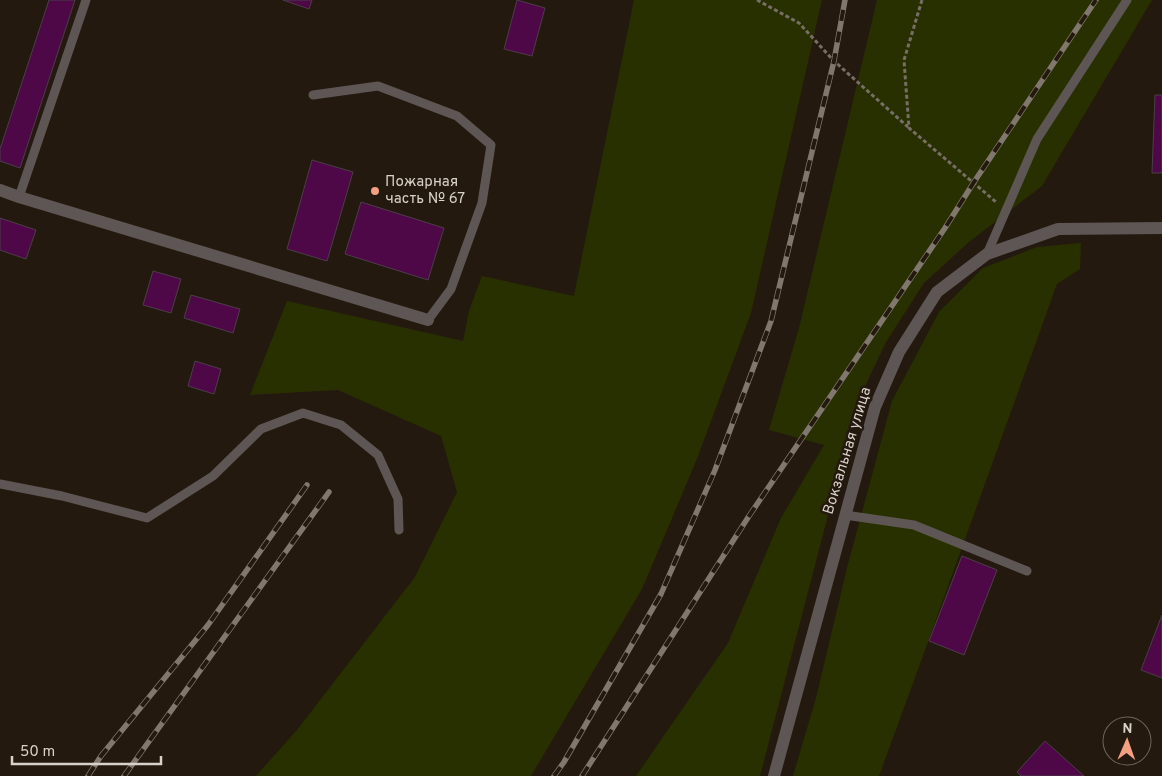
<svg xmlns="http://www.w3.org/2000/svg" width="1162" height="776" font-family="Overpass,sans-serif">
  <style>
    .green { fill: #283000 }
    .building { fill: #4e0848; stroke: #4b3e49 }
    .lines { fill: none; stroke-linecap: round; stroke-linejoin: round }
    .path { stroke: #776e65; stroke-width: 3; stroke-dasharray: 4 2.5; stroke-linecap: butt }
    .lane { stroke: #5e5654; stroke-width: 9 }
    .street { stroke: #5e5654; stroke-width: 12 }
    .rail-casing { stroke: #80776e; stroke-width: 5.5 }
    .rail { stroke: #24190e; stroke-width: 4; stroke-dasharray: 11; stroke-linecap: butt }
    .poi-dot { fill: #f39f82; stroke: #24190e; stroke-width: 2 }
    .labels { text-anchor: middle; dominant-baseline: central; stroke-width: 5; stroke-linejoin: round; paint-order: stroke }
    .poi-label { font-size: 15px; fill: #d9d2cb; stroke: #24190e; text-anchor: start }
    .street-label { font-size: 15px; fill: #d9d2cb; stroke: #24190e }
  </style>
  <rect width="100%" height="100%" fill="#24190e"/>
  <path class="green" d="M634,0H822L751,313L697,459L642,589L531,776H256L297,730L415,577L457,492L441,436L338,390L250,395L287,301L463,341L469,311L482,276L574,296Z
    M877,0H1152L1042,186L969,242L924,283L886,342L859,399L843,449L832,500L760,776H636L728,643L781,518L824,445L769,430L799,328Z
    M1081,243L1080,269L1057,284L916,675L879,776H793L816,698L847,568L892,401L939,312L983,268L1037,247Z"/>
  <path class="building" d="M49,0H75L20,168L0,161V149Z
    M283,0H312L309,9Z
    M517,0L545,8L532,56L504,49Z
    M1155,95H1162V173H1152Z
    M312,160L353,172L327,261L287,249Z
    M361,202L444,228L428,280L345,254Z
    M0,218L36,230L26,259L0,250Z
    M153,271L181,279L171,313L143,305Z
    M191,295L240,309L233,333L184,318Z
    M195,361L221,369L214,394L188,386Z
    M962,556L997,570L964,655L929,641Z
    M1162,615V678L1141,670Z
    M1045,741L1084,776H1021L1017,772Z"/>
  <g class="lines">
    <path class="path" d="M757,0L799,23L834,61L908,127
      M922,0L904,60L909,128L996,202"/>
    <path class="lane" d="M313,95L378,86L457,116L491,145L482,203L451,289L428,320
      M19,197L86,0
      M987,254L1037,139L1127,0
      M0,484L62,496L147,518L213,476L261,429L303,413L341,425L378,455L398,499L399,530
      M845,515L914,525L1027,571"/>
    <path class="street" d="M0,190L19,197L428,320
      M774,776L875,407L899,352L937,292L987,254L1058,229L1162,228"/>
    <g class="rail-casing">
      <path id="rail" d="M88,776L101,756L208,625L307,485
        M124,776L329,492
        M554,776L564,762L661,594L715,470L771,321L834,61L845,0
        M582,776L749,516L945,228L974,182L1096,0"/>
    </g>
    <use href="#rail" class="rail"/>
  </g>
  <circle class="poi-dot" cx="375" cy="191" r="5"/>
  <g class="labels">
    <g class="poi-label">
      <text x="385" y="182">Пожарная<tspan x="385" dy="17">часть № 67</tspan></text>
    </g>
    <g class="street-label">
      <text transform="translate(848 451) rotate(-73)">Вокзальная улица</text>
    </g>
  </g>
  <g transform="translate(1127 741) rotate(2)"><circle r="24" fill="#24190e" stroke="#6c635a"/>
  <path d="M0-4L9 19L0 12L-9 19Z" fill="#f39f82"/>
  <text y="-8" font-size="14" font-weight="bold" text-anchor="middle" fill="#d9d2cb">N</text>
  </g>
  <path d="M12 756v8h149v-8" fill="none" stroke="#d9d2cb" stroke-width="2.5"/>
  <text x="20" y="756" font-size="15" fill="#d9d2cb" stroke="#24190e" stroke-width="4" paint-order="stroke">50 m</text>
</svg>
